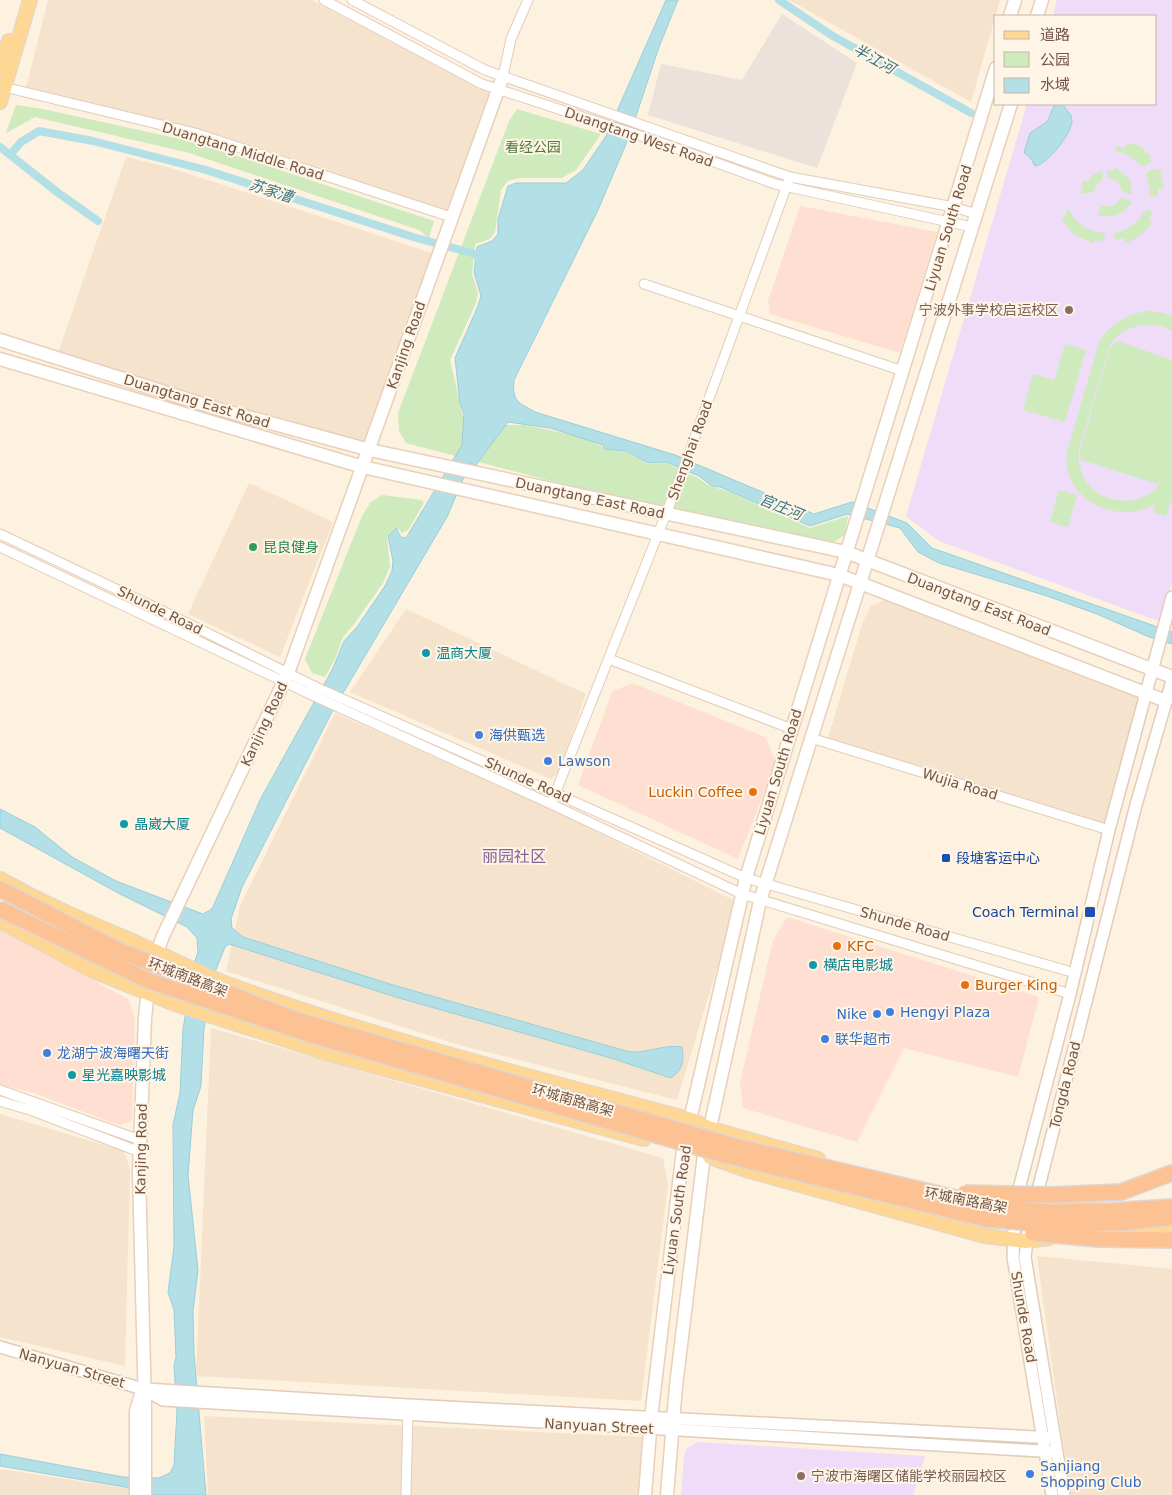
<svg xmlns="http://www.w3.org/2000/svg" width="1172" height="1495" font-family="'DejaVu Sans','Noto Sans SC',sans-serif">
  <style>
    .residential { fill: #f5e3cd }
    .commercial { fill: #fedfd1 }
    .industrial { fill: #ebe2db }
    .education { fill: #eedcf9 }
    .green { fill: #cfebbd }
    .water { fill: #b3dfe7; stroke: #99cfd9 }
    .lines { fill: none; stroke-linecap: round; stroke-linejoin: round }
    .canal { stroke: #b3dfe7; stroke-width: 8 }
    .minor-casing { stroke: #e1cdba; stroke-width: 11 }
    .tertiary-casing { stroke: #e1cdba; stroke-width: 14 }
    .secondary-casing { stroke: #e8d0ba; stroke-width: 15 }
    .primary-casing { stroke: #ded6d3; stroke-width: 16 }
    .trunk-casing { stroke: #ded6d3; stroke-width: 18 }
    .minor { stroke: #fff; stroke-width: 9 }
    .tertiary { stroke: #fff; stroke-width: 11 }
    .secondary { stroke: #fff; stroke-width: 12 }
    .primary { stroke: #ffd794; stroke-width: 14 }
    .trunk { stroke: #fdc293; stroke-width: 15 }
    .trunk-bridge-casing { stroke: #ded6d3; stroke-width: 18; stroke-linecap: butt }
    .trunk-bridge { stroke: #fdc293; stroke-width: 15 }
    .education-dot { fill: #8d6e63; stroke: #fff5e6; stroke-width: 2 }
    .leisure-dot { fill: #2e9e5b; stroke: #fff5e6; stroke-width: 2 }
    .culture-dot { fill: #0f9aa8; stroke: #fff5e6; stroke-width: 2 }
    .shop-dot { fill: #3f7fe0; stroke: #fff5e6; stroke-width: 2 }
    .food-dot { fill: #e8710a; stroke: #fff5e6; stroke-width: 2 }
    .transit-dot { fill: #1a4fb4; stroke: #fff5e6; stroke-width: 2 }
    .labels { text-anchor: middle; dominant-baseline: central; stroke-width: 4; stroke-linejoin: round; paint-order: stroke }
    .street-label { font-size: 14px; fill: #745646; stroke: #fff5e6 }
    .park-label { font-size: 14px; fill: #4f7a3d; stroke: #fff5e6 }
    .education-label { font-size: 14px; fill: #785e54; stroke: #fff5e6; text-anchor: end }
    .leisure-label { font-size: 14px; fill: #27864d; stroke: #fff5e6; text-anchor: start }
    .culture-label { font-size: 14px; fill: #0d838f; stroke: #fff5e6; text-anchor: start }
    .shop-label { font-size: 14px; fill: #366cbe; stroke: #fff5e6; text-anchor: start }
    .food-label { font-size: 14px; fill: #c56008; stroke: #fff5e6; text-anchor: start }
    .transit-label { font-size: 14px; fill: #164399; stroke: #fff5e6; text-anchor: start }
    .water-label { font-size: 15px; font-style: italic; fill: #3c7682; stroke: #fff5e6 }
    .quarter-label { font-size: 16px; fill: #856198; stroke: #fff5e6 }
  </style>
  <rect width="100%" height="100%" fill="#fdf1df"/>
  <path class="residential" d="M48,0H312L491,94L446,211L195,129L26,88Z
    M789,0H1000L971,102Z
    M126,157L168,167L435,254L367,445L58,353Z
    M249,483L333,522L280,657L188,614Z
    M886,599L1135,693L1138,702L1135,715L1104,825L827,741L863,621L871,606Z
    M406,609L586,694L559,772L551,779L350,692Z
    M335,713L551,809L737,902L677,1100L463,1046L226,971L240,906Z
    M211,1028L663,1158L668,1185L641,1401L196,1376Z
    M0,1114L124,1151L130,1170L125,1366L0,1337Z
    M1037,1256L1172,1269V1495H1070Z
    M204,1416L644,1437L639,1495H208Z
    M0,1469L131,1489V1495H0Z"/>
  <path class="commercial" d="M800,206L937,232L900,353L770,314L768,301Z
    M632,683L765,737L776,762L738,859L578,785L612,692Z
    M787,917L1039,997L1018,1077L904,1048L857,1142L743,1108L740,1083L773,940Z
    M0,930L128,999L135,1018L132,1121L118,1125L34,1093L0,1085Z"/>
  <path class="industrial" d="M782,14L857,63L817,168L648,115L661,64L742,80Z"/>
  <path class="education" d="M1057,0H1172V581L1161,622L939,541L906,516L1027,104H1156V16H1053Z
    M698,1442L925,1456L913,1495H681L684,1457L686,1449Z"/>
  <path class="green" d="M16,105L43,109L198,143L434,221L429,238L419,230L189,153L35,117L6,133Z
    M517,109L601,134L576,170L562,178H520L508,181L501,190L495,232L490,239L475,244L472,274L478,293L476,303L450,360L463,416L506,425H525L554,431L579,437L602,446L603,449L626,452L648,464L666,463L698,478L708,485L732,493L810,528L848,516L845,535L834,542H821L655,508L406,443L399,431L398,413L509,121Z
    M1132,143L1140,146L1151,156L1149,159L1152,161L1144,167L1126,154L1115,151L1116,146L1125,148L1126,145Z
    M1114,167L1130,179L1132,194L1123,192L1116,180L1108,178L1107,170L1113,171Z
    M1153,169H1160L1164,189H1158V197L1149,196L1150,189L1146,173Z
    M1102,170L1103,179L1096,185L1094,192L1081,194L1083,180L1087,182L1093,175Z
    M1122,197L1132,202C1124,214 1112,219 1097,215L1102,206H1113Z
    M1146,209L1153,212L1149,219L1152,223C1145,233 1137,239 1125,243L1124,238L1115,240L1114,233C1130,230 1138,222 1146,209Z
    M1069,210C1077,225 1089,232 1105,233L1104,241L1095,240L1093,244L1072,233L1061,218L1066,216V211Z
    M1147,311L1163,313L1172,316V331C1152,319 1124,325 1110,344L1079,449C1074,512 1155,513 1162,476L1158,484L1081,460L1080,450L1110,347L1117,341L1172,360V497L1166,516L1153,512L1155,504C1117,527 1061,499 1067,452L1099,342C1110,324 1126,314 1147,311Z
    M1065,344L1086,350L1065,422L1023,410L1033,374L1054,380Z
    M1059,490L1077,495L1068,527L1050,522Z
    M382,495L422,500L424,503L408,530L402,533L396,527L387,536L390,567L383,583L354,624L343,637L335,659L325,677L312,673L305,659L362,516L370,503Z"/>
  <path class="water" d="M666,0H678L659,47L629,137L598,210L514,380C512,402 518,402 535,412L675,455L814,514L852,502L907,523L932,548L1172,632V644L1149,637L1097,614L1044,595L939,563L918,552L900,528L847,514L810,526L720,487L712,486L699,476L666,462L648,463L626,451L604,449L603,445L550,428L508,422L476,465L470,463L447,517L333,710L242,887L231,919L232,928L243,937L393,985L630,1052C648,1053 664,1044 682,1047C684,1062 683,1069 671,1078L611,1058L399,998L229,944L225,947L215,972L204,1028L201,1086L193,1110L188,1175L198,1270L193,1311L194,1354L206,1495H154L125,1487L0,1466V1454L123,1477L159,1478L170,1473L174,1465L177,1411L174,1366L176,1357L174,1310L168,1292L174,1247L173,1125L180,1093L183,1029L194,964L198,952L197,938L187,927L120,894L0,828V809L35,827L72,857L116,881L203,914L212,909L261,798L333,668L344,641L357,627L385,586L392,571L393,561L388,536L396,528L401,537L406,538L462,445L464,414L460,403L455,358L478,306L481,296L474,272L477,247L492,241L498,234V219L508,186L516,183H566L583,170L606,136Z
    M1055,104H1063C1065,110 1072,113 1072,121C1072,133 1047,165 1035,166L1030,157L1024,153L1030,133L1047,122Z"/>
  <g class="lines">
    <path class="canal" d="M779,0L831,35L971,113
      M0,147L57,192L98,221
      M10,155L21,142L39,131L93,141L206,170L413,237L472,253L484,261"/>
    <g class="minor-casing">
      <path id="minor" d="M324,0L482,84L659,142L775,184L972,227
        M352,0L485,70L790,177L954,207L976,214
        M503,76L511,39L528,0
        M4,87L195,133L451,217
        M644,284L903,371
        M0,534L171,615L318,688L746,878L1075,973
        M0,547L314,696L551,804L742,894L1070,994
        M609,659L792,729
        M811,738L1109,830
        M551,804L677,486L790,177
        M0,1090L140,1140
        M0,1101L33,1111L140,1152
        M406,1495L408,1408"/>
    </g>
    <g class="tertiary-casing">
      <path id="tertiary" d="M1035,1202L1136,805L1172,681
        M1028,1233L1025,1257L1064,1495
        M0,1347L143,1389L163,1400L1057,1452
        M145,1389L408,1405L1055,1438
        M1052,1495L1013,1257L1015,1204L1070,994L1109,830L1172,597"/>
    </g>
    <g class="secondary-casing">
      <path id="secondary" d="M1010,16L1015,0
        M1037,16L1042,0
        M0,340L215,408L370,450L846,552L1172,677
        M0,359L363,467L839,575L1166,701
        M136,1495V1411L141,1394
        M145,1495V1408L139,1172L145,1018L150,971L163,936L288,673L503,76
        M645,1495L651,1418L683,1150L746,878L996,68
        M667,1495L676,1386L704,1155L760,901L1011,104"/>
    </g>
    <g class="primary-casing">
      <path id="primary" d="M0,67L9,41
        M0,102L30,0
        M0,879C44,904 90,923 137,943C168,957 198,973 230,985C381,1040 537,1078 692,1120L708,1128L818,1159
        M0,921L91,970L175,1004L326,1053L644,1139
        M710,1157L746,1170L985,1236L1026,1241L1049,1238
        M1093,1234L1172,1225"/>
    </g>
    <g class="trunk-casing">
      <path id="trunk" d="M1121,1192L1172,1173
        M1099,1239L1172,1240"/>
    </g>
    <use href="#minor" class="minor"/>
    <use href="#tertiary" class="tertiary"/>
    <use href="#secondary" class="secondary"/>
    <use href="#primary" class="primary"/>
    <use href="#trunk" class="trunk"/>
    <g class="trunk-bridge-casing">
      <path id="trunk-bridge" d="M0,889L118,950L296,1020L734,1146L994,1207L1049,1212L1111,1211L1172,1207
        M0,909L149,981L305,1033L725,1155L986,1219L1047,1224L1118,1223L1172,1217
        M965,1193L1052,1195L1121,1192
        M1033,1233L1099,1239"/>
    </g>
    <use href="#trunk-bridge" class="trunk-bridge"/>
  </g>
  <g class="education-dot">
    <circle cx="1069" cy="310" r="5"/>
    <circle cx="801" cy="1476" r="5"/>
  </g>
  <circle class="leisure-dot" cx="253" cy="547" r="5"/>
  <g class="culture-dot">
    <circle cx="426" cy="653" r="5"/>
    <circle cx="124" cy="824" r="5"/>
    <circle cx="813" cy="965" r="5"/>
    <circle cx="72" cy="1075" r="5"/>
  </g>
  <g class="shop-dot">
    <circle cx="479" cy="735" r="5"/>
    <circle cx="548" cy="761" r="5"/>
    <circle cx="890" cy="1012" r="5"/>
    <circle cx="877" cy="1014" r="5"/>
    <circle cx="825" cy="1039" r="5"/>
    <circle cx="47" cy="1053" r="5"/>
    <circle cx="1030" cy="1474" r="5"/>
  </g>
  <g class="food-dot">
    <circle cx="753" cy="792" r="5"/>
    <circle cx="837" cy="946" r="5"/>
    <circle cx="965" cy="985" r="5"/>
  </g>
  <g class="transit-dot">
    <rect x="941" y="853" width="10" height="10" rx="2.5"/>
    <rect x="1084" y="906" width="12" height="12" rx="2.5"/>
  </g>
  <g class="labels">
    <g class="street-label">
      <text transform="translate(639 137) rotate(19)">Duangtang West Road</text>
      <text transform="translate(243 151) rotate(17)">Duangtang Middle Road</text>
      <text transform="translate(948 228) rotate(-73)">Liyuan South Road</text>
      <text transform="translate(406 345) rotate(-71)">Kanjing Road</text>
      <text transform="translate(197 401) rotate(17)">Duangtang East Road</text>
      <text transform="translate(690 450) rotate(-70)">Shenghai Road</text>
      <text transform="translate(590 498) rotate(12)">Duangtang East Road</text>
      <text transform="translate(979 604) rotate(21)">Duangtang East Road</text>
      <text transform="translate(160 610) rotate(26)">Shunde Road</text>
      <text transform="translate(264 724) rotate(-65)">Kanjing Road</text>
      <text transform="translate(778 772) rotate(-73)">Liyuan South Road</text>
      <text transform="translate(528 780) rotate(24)">Shunde Road</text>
      <text transform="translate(960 784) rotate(17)">Wujia Road</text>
      <text transform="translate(905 924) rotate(16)">Shunde Road</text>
      <text transform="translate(188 977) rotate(21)">环城南路高架</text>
      <text transform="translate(1065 1085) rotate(-76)">Tongda Road</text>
      <text transform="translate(573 1100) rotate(16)">环城南路高架</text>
      <text transform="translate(141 1149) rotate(-89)">Kanjing Road</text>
      <text transform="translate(966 1200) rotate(11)">环城南路高架</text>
      <text transform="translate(677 1210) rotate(-82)">Liyuan South Road</text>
      <text transform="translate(1024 1317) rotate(80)">Shunde Road</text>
      <text transform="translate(72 1368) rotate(16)">Nanyuan Street</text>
      <text transform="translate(599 1426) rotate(3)">Nanyuan Street</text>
    </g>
    <g class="park-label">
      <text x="533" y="147">看经公园</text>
    </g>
    <g class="education-label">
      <text x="1059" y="310">宁波外事学校启运校区</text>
      <text x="811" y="1476" text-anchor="start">宁波市海曙区储能学校丽园校区</text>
    </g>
    <g class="leisure-label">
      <text x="263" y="547">昆良健身</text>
    </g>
    <g class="culture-label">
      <text x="436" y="653">温商大厦</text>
      <text x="134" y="824">晶崴大厦</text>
      <text x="823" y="965">横店电影城</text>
      <text x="82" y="1075">星光嘉映影城</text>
    </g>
    <g class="shop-label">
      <text x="489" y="735">海供甄选</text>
      <text x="558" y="761">Lawson</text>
      <text x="900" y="1012">Hengyi Plaza</text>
      <text x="867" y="1014" text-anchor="end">Nike</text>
      <text x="835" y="1039">联华超市</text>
      <text x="57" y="1053">龙湖宁波海曙天街</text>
      <text x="1040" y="1466">Sanjiang<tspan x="1040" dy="16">Shopping Club</tspan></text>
    </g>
    <g class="food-label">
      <text x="743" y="792" text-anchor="end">Luckin Coffee</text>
      <text x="847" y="946">KFC</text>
      <text x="975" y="985">Burger King</text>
    </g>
    <g class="transit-label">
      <text x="956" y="858">段塘客运中心</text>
      <text x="1079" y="912" text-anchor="end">Coach Terminal</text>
    </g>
    <g class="water-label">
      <text transform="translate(874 59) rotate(29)">半江河</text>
      <text transform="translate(271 191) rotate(18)">苏家漕</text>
      <text transform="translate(781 507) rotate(22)">官庄河</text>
    </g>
    <g class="quarter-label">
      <text x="514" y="856">丽园社区</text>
    </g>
  </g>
  <rect x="994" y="15" width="162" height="90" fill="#fff5e6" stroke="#c7b5a6"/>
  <rect x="1004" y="31" width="25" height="8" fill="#ffd794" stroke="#c7b5a6"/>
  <text x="1040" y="40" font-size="15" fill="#745646">道路</text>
  <rect x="1004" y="52" width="25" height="15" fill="#cfebbd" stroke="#c7b5a6"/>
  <text x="1040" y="65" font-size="15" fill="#745646">公园</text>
  <rect x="1004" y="78" width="25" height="15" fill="#b3dfe7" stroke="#c7b5a6"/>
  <text x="1040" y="90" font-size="15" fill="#745646">水域</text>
</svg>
